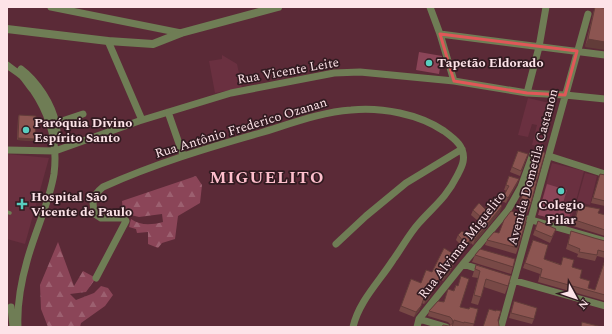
<svg xmlns="http://www.w3.org/2000/svg" width="612" height="334" font-family="Spectral,serif">
  <style>
    .built { fill: #6a3040 }
    .grass { fill: #8b4558 }
    .forest { fill: url(#forest-firs) }
    .lines { fill: none; stroke-linecap: round; stroke-linejoin: round }
    .service { stroke: #6f7d55; stroke-width: 3.5 }
    .minor { stroke: #6f7d55; stroke-width: 7 }
    .tertiary { stroke: #6f7d55; stroke-width: 8 }
    .wall { fill: #784946 }
    .shaded-wall { fill: #623c39 }
    .building { fill: #8c5551; stroke: #623c39 }
    .marked { fill: none; stroke: #e05758; stroke-width: 3; stroke-linejoin: round }
    .poi-dot { fill: #58cec0; stroke: #321b21; stroke-width: 1.5 }
    .labels { text-anchor: middle; dominant-baseline: central; stroke-width: 3.5; stroke-linejoin: round; paint-order: stroke }
    .poi-label { font-size: 13px; font-weight: bold; fill: #fde3e8; stroke: #321b21; text-anchor: start }
    .street-label { font-size: 13px; fill: #fde3e8; stroke: #321b21 }
    .district-label { font-size: 17px; font-weight: bold; letter-spacing: 1px; fill: #fdbfcc; stroke: #321b21 }
  </style>
  <defs>
    <pattern id="forest-firs" width="22" height="20" patternUnits="userSpaceOnUse"><rect width="22" height="20" fill="#8b4558"/><path d="M5 1l3.5 6h-7zM16 11l3.5 6h-7z" fill="#9c6070"/></pattern>
  </defs>
  <rect width="100%" height="100%" fill="#5b2a37"/>
  <path class="built" d="M222,55L237,64L242,88L215,93L209,61L222,59Z
    M528,98L554,104L542,147L532,145L537,125L532,124L528,137L518,135Z
    M7,154L49,158L25,244L7,239Z
    M552,163L584,171L570,223L538,215Z
    M585,173L597,176L590,205L577,201Z"/>
  <path class="grass" d="M419,52L442,56L439,74L416,70Z
    M547,184L567,190L563,203L572,206L568,222L538,215Z"/>
  <path class="forest" d="M196,176L202,185L200,203L178,216L175,239L162,243L158,248L148,244V232L137,233L136,229L129,227L131,219C141,226 151,225 163,222L162,214L139,217L123,213L122,201Z
    M58,242L74,286L83,271L96,278L86,292L70,294L76,300L94,293L101,286L108,288L113,295L105,306L81,323L80,327H48L41,309L40,285Z"/>
  <g class="lines">
    <path class="service" d="M7,212L10,213"/>
    <path class="minor" d="M51,7L181,33
      M430,7L440,34L454,81
      M440,34L605,55
      M108,41L142,120
      M7,65C12,69 17,72 22,76C26,80 29,86 33,90C50,115 58,143 54,174C49,204 35,231 27,261C21,282 17,305 18,327
      M21,69C37,81 52,104 56,124C57,129 57,134 58,139
      M527,93L539,47L546,7
      M168,112L183,155
      M56,123L83,114
      M7,150L55,151L139,121L231,93L334,73L360,72L454,81L527,93L565,95L605,99
      M549,156L605,174
      M528,219L605,241
      M336,244L366,216L406,183L462,149
      M463,264L484,271
      M96,278L126,221L124,218H101L95,214C91,202 93,195 103,187C154,164 207,148 260,133C290,124 321,112 351,110C382,107 419,114 444,131C455,139 466,147 463,162C462,167 459,172 457,176C446,198 434,206 419,223C409,234 402,248 393,260C379,282 359,301 353,327
      M509,279L605,306
      M11,307L13,327
      M419,319L446,327
      M417,327L419,319L463,264L508,210L521,187L533,154
      M501,327L588,14"/>
    <path class="tertiary" d="M7,29L108,41L153,44L181,33L278,7"/>
  </g>
  <path class="wall" d="M595,7L605,8L585,47L593,14Z
    M19,115L34,141L17,140L18,118Z
    M540,150L539,174L537,180L531,203L527,213L517,208L521,198L530,177Z
    M518,151L528,154L520,176L510,172Z
    M600,174L605,175V206L591,203Z
    M509,176L519,179L517,184L506,203L502,201L507,191L504,190Z
    M485,209L500,212L473,245L471,243L465,249L456,240L458,235L466,234L478,221L471,215L473,210Z
    M577,210L605,215V236L573,226Z
    M538,221L556,229L550,243L533,235Z
    M571,231L594,238L605,241V258L597,256L595,261L577,257L578,254L566,249Z
    M499,233L518,248L516,254L485,245L487,240Z
    M533,240L544,259L560,264L572,267L588,288L595,290L605,259V301L538,282L540,274L523,268Z
    M475,255L513,267L511,274L472,262Z
    M457,256L455,261L449,274L443,281L440,279L435,290L433,289L429,299L424,304L422,303L419,311L414,317L399,311L411,279L421,283Z
    M476,265L508,286L505,294L484,287L478,305L471,303L478,278L472,277Z
    M456,285L460,307L469,309H478L473,327H457L453,326H449H450V324L448,322L428,316L429,311L443,302L453,291Z
    M514,301L534,319L532,324L509,318Z"/>
  <path class="shaded-wall" d="M588,39L605,42V50L585,47Z
    M18,138L35,139L34,141L17,140Z
    M519,179L517,184L506,203L508,198Z
    M502,206L500,212L473,245L475,239Z
    M473,238L471,243L465,249L466,244Z
    M457,256L455,261L449,274L443,281L445,275Z
    M435,284L429,299L424,304L426,299Z
    M424,298L419,311L414,317L416,312Z"/>
  <path class="building" d="M595,7L605,8V42L588,39Z
    M19,115L36,116L35,139L18,138Z
    M540,150L545,153L539,174L532,170Z
    M518,151L528,154L521,171L512,167Z
    M600,174L605,175V201L593,198Z
    M509,176L519,179L508,198L504,195L509,186L506,185Z
    M530,177L537,180L531,203L521,198Z
    M493,199L502,206L475,239L473,238L466,244L458,235L462,231L466,234L482,218L473,210L479,203L485,209Z
    M579,205L600,209L598,213L605,215V230L575,220Z
    M511,211L527,217L518,248L487,240L494,232L499,233L504,220Z
    M538,221L556,229L552,237L535,230Z
    M571,231L594,238L605,241V252L598,250L597,255L579,252L580,249L568,244Z
    M533,240L548,245L544,259L561,265L563,257L574,260L572,267L582,270L580,278L590,281L588,288L595,290L605,260V295L540,277L542,269L525,263Z
    M444,248L457,256L451,269L445,275L442,274L437,285L435,284L431,293L426,299L424,298L421,306L416,312L401,306L411,279L421,283L426,270L432,272Z
    M480,249L515,259L513,267L475,255Z
    M476,265L511,276L508,286L486,279L481,297L474,295L480,271L475,269Z
    M461,276L469,279L460,307L469,309L470,307L478,309L474,324L464,322V323L454,320L452,327H442L443,325L449,326L453,323L452,319L450,317L429,311L438,301L444,302L448,289L454,291L456,285L458,286Z
    M514,301L537,308L534,319L511,313Z
    M489,309L496,311V310L501,311L498,320L499,325V327H483Z
    M582,322L602,327H581Z"/>
  <path class="marked" d="M440,34L577,51L565,95L527,93L454,81Z"/>
  <g class="poi-dot">
    <circle cx="429" cy="63" r="4"/>
    <circle cx="26" cy="130" r="4"/>
    <circle cx="561" cy="191" r="4"/>
    <path d="M20 198h4v4h4v4h-4v4h-4v-4h-4v-4h4z"/>
  </g>
  <g class="labels">
    <g class="poi-label">
      <text x="437" y="63">Tapetão Eldorado</text>
      <text x="34" y="123">Paróquia Divino<tspan x="34" dy="15">Espírito Santo</tspan></text>
      <text x="31" y="197">Hospital São<tspan x="31" dy="15">Vicente de Paulo</tspan></text>
      <text x="561" y="205" text-anchor="middle">Colegio<tspan x="561" dy="15">Pilar</tspan></text>
    </g>
    <g class="street-label">
      <text transform="translate(288 71) rotate(-10)">Rua Vicente Leite</text>
      <text transform="translate(241 128) rotate(-17)">Rua Antônio Frederico Ozanan</text>
      <text transform="translate(533 167) rotate(-75)">Avenida Dometila Castanon</text>
      <text transform="translate(462 245) rotate(-52)">Rua Alvimar Miguelito</text>
    </g>
    <g class="district-label">
      <text x="267" y="178">MIGUELITO</text>
    </g>
  </g>
  <rect width="612" height="334" fill="none" stroke="#fde3e8" stroke-width="16"/>
  <g transform="translate(576 298) rotate(130)" stroke="#321b21" stroke-width="3" paint-order="stroke">
  <path d="M0-3L7 15L0 10L-7 15Z" fill="#fde3e8"/>
  <text y="-6" font-size="11" font-weight="bold" text-anchor="middle" fill="#fde3e8">N</text>
  </g>
</svg>
